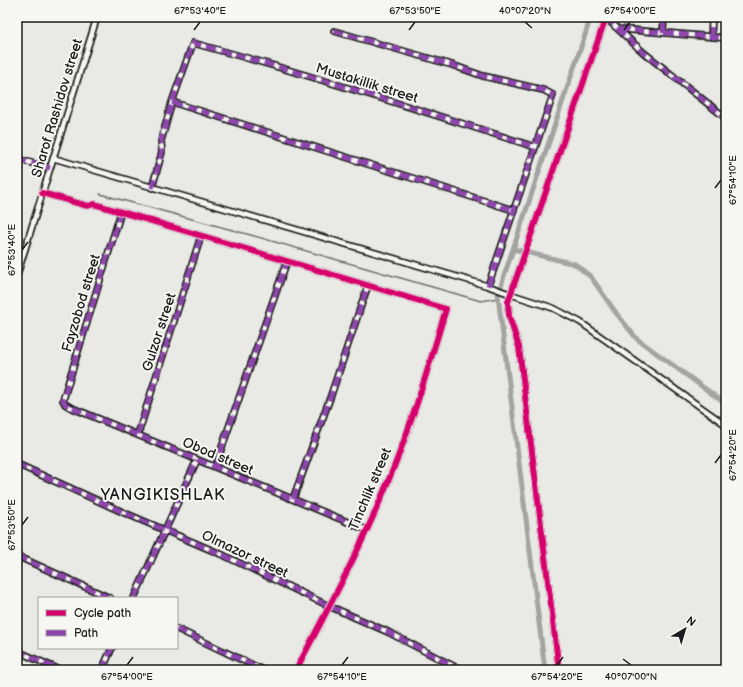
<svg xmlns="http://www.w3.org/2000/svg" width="743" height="687" font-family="'Balsamiq Sans',sans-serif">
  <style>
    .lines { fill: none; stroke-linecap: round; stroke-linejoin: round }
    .stream { stroke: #6d6d6c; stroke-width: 1.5 }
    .canal { stroke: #a3a3a1; stroke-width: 5 }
    .minor-casing { stroke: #1c1c1c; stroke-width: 8 }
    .tertiary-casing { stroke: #1c1c1c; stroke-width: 8 }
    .minor { stroke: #f6f6f2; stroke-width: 4.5 }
    .tertiary { stroke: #f6f6f2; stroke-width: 5.5 }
    .quiet { stroke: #8e44ad; stroke-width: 5; stroke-dasharray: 10 5; stroke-linecap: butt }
    .cycleway-casing { stroke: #f6f6f2; stroke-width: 8 }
    .cycleway { stroke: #d6006c; stroke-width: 6 }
    .ticks { fill: none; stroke: #1c1c1c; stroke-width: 1.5 }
    .labels { text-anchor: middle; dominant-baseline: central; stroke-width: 4; stroke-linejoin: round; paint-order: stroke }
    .street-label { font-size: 14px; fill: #1c1c1c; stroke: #f6f6f2 }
    .quarter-label { font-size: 16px; letter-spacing: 1px; fill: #1c1c1c; stroke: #f6f6f2 }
    .neatline { fill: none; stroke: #1c1c1c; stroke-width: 1.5 }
    .ticks-label { font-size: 10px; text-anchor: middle; fill: #1c1c1c }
  </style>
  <rect width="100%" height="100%" fill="#e9e9e5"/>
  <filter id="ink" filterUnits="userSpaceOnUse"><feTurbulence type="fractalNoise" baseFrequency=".025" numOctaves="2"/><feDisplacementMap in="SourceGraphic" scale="8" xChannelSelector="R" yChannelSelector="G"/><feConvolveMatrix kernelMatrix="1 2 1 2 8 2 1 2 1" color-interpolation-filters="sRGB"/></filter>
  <g filter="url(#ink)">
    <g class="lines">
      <path class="stream" d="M100,194L247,234L481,301L498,298"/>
      <path class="canal" d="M513,249L575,264L591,277L616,313L637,339L726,404
        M545,670L498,296L503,279L591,17"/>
      <g class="minor-casing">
        <path id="minor" d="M606,18L643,52L726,118
          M619,29L726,38
          M334,31L452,65L483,76L543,90L553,95L488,286
          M663,33L664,17
          M711,37L712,17
          M172,102L513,210
          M53,158L488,286L510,294L553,308L580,322L726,425
          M17,159L50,168
          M152,188L162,152L161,141L172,102L193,43C308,74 421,110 535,147
          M42,193L88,206L94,204C211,239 329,273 446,309C428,368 411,428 387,484C361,548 328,609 296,670
          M121,212L63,400L65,404L70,407L367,530
          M17,275L97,17
          M138,434L201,236
          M17,464L127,514L223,555L329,606L388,632L461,670
          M215,467L287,261
          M293,499L330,398L368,285
          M17,556L110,598
          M134,598L197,460
          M177,629L263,670
          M17,651L60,670
          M102,670L112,648"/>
      </g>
      <g class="tertiary-casing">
        <path id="tertiary" d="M559,670L519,347L509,316L508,302L606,17"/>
      </g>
      <use href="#minor" class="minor"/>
      <use href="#tertiary" class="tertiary"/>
      <path class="quiet" d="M606,18L643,52L726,118
        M619,29L726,38
        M334,31L452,65L483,76L543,90L553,95L488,286
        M663,33L664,17
        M711,37L712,17
        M172,102L513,210
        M17,159L50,168
        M152,188L162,152L161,141L172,102L193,43C308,74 421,110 535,147
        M121,212L63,400L65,404L70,407L367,530
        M138,434L201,236
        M17,464L127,514L223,555L329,606L388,632L461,670
        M215,467L287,261
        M293,499L330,398L368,285
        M17,556L110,598
        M134,598L197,460
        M177,629L263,670
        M17,651L60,670
        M102,670L112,648"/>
      <g class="cycleway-casing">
        <path id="cycleway" d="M42,193L88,206L94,204C211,239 329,273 446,309C428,368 411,428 387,484C361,548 328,609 296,670
          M559,670L519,347L509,316L508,302L606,17"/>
      </g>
      <use href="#cycleway" class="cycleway"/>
    </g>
  </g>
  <path class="ticks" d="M525,22L532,28M194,30L200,22M409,30L415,22M624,30L630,22M715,188L721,180M22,250L28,242M715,463L721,455M22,525L28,517M623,659L631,665M127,665L133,657M342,665L348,657M557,665L563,657"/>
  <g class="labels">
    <g class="street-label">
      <text transform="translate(367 83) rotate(17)">Mustakillik street</text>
      <text transform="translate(57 108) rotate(-73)">Sharof Rashidov street</text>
      <text transform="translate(81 303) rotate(-73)">Fayzobod street</text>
      <text transform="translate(159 332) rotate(-72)">Gulzor street</text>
      <text transform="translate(218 456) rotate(23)">Obod street</text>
      <text transform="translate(370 489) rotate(-67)">Tinchlik street</text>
      <text transform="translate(245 554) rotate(25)">Olmazor street</text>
    </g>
    <g class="quarter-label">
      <text x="163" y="495">YANGIKISHLAK</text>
    </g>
  </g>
  <rect width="743" height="687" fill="none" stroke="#f6f6f2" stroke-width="44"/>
  <rect x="38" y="597" width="140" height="52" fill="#f6f6f2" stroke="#9f9f9c"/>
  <rect x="46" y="610" width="20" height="6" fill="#d6006c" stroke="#9f9f9c"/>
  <text x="74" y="617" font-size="12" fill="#1c1c1c">Cycle path</text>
  <rect x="46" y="630" width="20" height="6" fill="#8e44ad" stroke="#9f9f9c"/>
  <text x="74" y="637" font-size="12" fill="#1c1c1c">Path</text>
  <g transform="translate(685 629) rotate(38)" stroke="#f6f6f2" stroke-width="3" paint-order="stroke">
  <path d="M0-3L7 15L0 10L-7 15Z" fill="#1c1c1c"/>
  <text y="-6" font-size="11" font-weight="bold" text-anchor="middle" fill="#1c1c1c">N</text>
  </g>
  <rect x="22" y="22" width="699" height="643" class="neatline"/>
  <g class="ticks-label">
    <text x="200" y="14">67°53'40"E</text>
    <text x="415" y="14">67°53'50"E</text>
    <text x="525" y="14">40°07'20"N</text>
    <text x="630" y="14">67°54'00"E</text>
    <text transform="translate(732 180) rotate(-90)" y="4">67°54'10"E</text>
    <text transform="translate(11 250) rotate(-90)" y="4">67°53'40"E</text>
    <text transform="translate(732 455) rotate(-90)" y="4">67°54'20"E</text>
    <text transform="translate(11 525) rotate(-90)" y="4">67°53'50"E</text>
    <text x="127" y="680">67°54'00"E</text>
    <text x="342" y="680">67°54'10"E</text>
    <text x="557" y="680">67°54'20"E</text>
    <text x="631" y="680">40°07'00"N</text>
  </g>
</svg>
